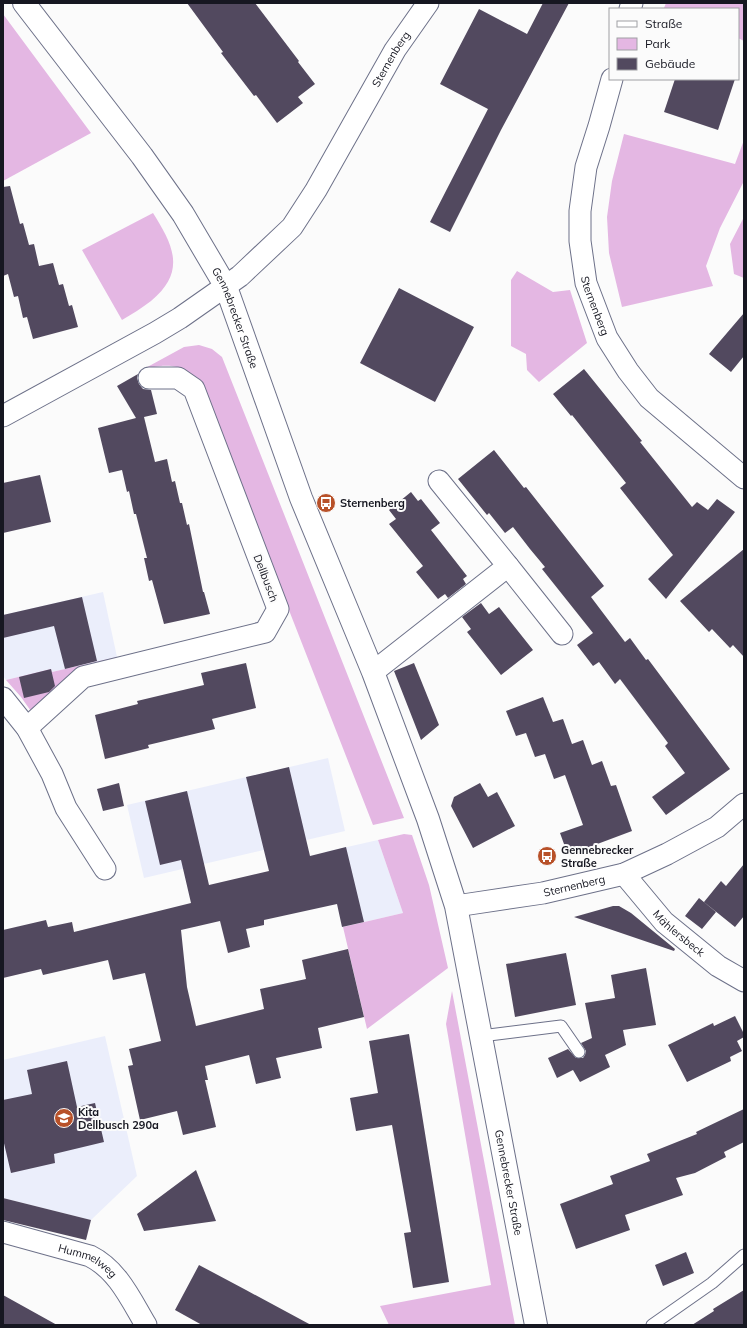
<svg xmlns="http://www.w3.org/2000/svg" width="747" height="1328" font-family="Mulish,sans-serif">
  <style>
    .built { fill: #ebeefb }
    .green { fill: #e4b7e3 }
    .building { fill: #52495f }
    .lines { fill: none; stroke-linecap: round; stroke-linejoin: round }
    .lane-casing { stroke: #6d7189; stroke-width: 13 }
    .street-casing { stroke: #6d7189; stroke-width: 23 }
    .secondary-casing { stroke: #6d7189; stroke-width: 24 }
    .lane { stroke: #fff; stroke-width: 11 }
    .street { stroke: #fff; stroke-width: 21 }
    .secondary { stroke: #fff; stroke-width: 22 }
    .labels { text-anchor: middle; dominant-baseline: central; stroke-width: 4; stroke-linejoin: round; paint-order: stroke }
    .street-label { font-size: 11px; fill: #161721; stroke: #fbfbfb }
    .poi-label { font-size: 11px; font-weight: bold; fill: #161721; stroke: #fbfbfb; text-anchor: start }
  </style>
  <rect width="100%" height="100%" fill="#fbfbfb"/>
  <path class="built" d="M103,592L117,657L52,672L51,669L6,680L3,676V615Z
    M328,758L345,831L144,878L127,805Z
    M378,840L403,913L343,927L325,852Z
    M105,1036L137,1176L91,1220L3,1198V1060Z"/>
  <path class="green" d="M666,3H744V41L738,38V9H665L664,8Z
    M3,14L91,133L3,181Z
    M624,134L735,164L744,140V181L720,228L706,266L713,286L622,307L609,253L607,217L612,181Z
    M153,213C174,246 186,272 151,301C142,308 132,314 122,320L82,250Z
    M744,217V278L734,274L730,244Z
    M517,271L553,292L570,290L587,343L539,382L527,370L526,354L511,346V280Z
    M199,345L212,349L222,357L404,818L373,825L204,393C199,386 193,376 186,371C173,362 153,366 140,371L184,347Z
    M117,657L118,661L33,714L21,697L6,680L51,669L52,672Z
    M404,834L412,835L429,885L448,968L367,1029L343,927L403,913L378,840Z
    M452,991L515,1325H389L380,1306L491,1285L446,1024Z"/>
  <path class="building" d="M187,3H255L299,61L298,62L315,84L298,97L303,103L277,123L256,95L254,96L221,53L223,52Z
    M543,3H569L501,130L450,232L430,222L488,109L440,84L479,9L527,34Z
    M675,79H735L718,130L664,112Z
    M10,186L20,224L23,223L29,245L34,244L39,266L53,263L59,285L63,284L69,306L72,305L78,327L33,339L27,317L23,318L18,296L14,297L8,274L3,276V187Z
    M399,288L474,327L435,402L360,363Z
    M744,313V356L731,372L709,354Z
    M584,369L642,441L640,442L692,507L697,502L708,510L717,499L735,512L666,599L648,579L673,555L620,488L626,483L572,415L571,416L553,394Z
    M138,374L137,378L139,384L143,389L151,390L157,414L144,417L155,462L167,459L172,482L175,481L180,503H182L187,525L189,524L203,592H204L210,614L164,624L152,580L149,581L144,558H147L136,514H134L129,491L127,492L122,470L109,473L98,428L136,418L117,386Z
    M494,450L524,488L526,487L604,586L591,597L625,642L630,638L646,660L648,659L730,769L666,815L652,797L685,773L665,746L668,743L620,679L615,684L599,662L593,666L577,645L593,633L542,569L545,567L530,549L513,527L505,533L489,513L487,515L458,479Z
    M40,475L51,522L3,533V483Z
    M411,492L418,501L421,499L440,523L431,530L467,576L463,579L466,584L448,598L445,594L438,599L416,572L423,566L389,524L396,519L389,510Z
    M744,549V657L733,645L730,648L712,629L709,632L680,601Z
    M82,597L97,661L65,669L54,626L3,638V615Z
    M481,603L489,614L499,607L533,650L501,675L467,632L471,629L462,617Z
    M246,663L256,708L212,719L215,729L148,745L149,748L105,759L95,715L138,704L137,701L204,685L201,673Z
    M414,663L439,725L421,740L394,671Z
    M51,669L55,686L49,692L24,698L19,677Z
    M543,697L553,722L563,719L572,744L583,740L592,765L602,761L611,786L616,785L632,831L568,855L560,833L583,825L565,775L554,779L545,754L535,757L526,733L516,736L506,711Z
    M289,767L310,856L346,847L364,922L342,927L337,904L264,920V925L246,929L250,947L228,953L220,921L181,930L187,987L196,1026L264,1009L260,989L306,979L302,960L348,949L364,1017L318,1028L322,1048L276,1058L281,1078L256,1084L249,1055L205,1066L208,1080H205L216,1127L183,1135L177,1111L140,1120L128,1066L133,1065L129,1049L161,1041L145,973L113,980L108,960L43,975L41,969L3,978V930L46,920L48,927L72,922L74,932L191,903L181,860L160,865L145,801L187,791L209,885L269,871L246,777Z
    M119,783L124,806L103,811L97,789Z
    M480,783L488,797L497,792L515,826L473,848L451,806L454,797Z
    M744,864V916L735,927L704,902L721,881L726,886Z
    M699,898L716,912L702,929L685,916Z
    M613,906H619L631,913L675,949L674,951L574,917Z
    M566,953L576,1005L515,1017L506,964Z
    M646,968L656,1025L623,1030L626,1045L605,1055L610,1067L580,1082L573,1070L557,1078L548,1058L568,1049L576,1058H583L585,1055L586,1051L581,1043L592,1038L585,1003L615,998L611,975Z
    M735,1016L744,1034V1037L737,1041L742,1051L730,1057L731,1061L687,1082L668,1045L713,1023L714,1026Z
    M409,1034L449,1282L413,1288L404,1233L411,1232L392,1125L356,1131L350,1098L378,1093L369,1041Z
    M67,1061L77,1107L95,1103L104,1142L54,1154L55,1163L11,1173L3,1139V1100L32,1094L27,1070Z
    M744,1109V1142L724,1152L726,1157L695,1173L676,1178L683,1195L625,1215L630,1230L576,1249L560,1204L613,1184L610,1176L650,1161L647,1154L697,1134L696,1132Z
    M196,1170L216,1221L144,1231L137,1214Z
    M3,1198L91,1220L86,1240L3,1220Z
    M686,1252L694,1273L663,1286L655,1265Z
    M199,1265L246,1290L311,1325H202L175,1310Z
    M744,1290V1325H692L714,1311L713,1309Z
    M3,1295L57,1325H3Z"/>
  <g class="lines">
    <g class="lane-casing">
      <path id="lane" d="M481,1036L561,1026L579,1052
        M652,1325L712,1283L744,1255"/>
    </g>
    <g class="street-casing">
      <g id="street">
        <path d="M630,9L632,3"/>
        <path id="s1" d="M612,79L599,126L586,167L580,211V241L586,283L607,338L628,371L649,398L744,478"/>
        <path id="s2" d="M3,416L155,333L180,318L240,276L292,227L316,190L395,50L428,3"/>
        <path d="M508,566L562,634"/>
        <path d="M373,672L508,566L439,481"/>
        <path d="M3,698L27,728L52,774L66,808L105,869"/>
        <path d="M27,728L83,677L265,632L278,609L194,389L178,378H149"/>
        <path id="s3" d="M624,874L664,922L718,966L744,981"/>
        <path id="s4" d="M456,906L543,893L624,874L667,854L717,827L744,804"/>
        <path id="s5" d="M3,1232L90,1256C118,1270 131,1300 146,1325"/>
      </g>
    </g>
    <g class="secondary-casing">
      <g id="secondary">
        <path id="s6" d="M24,3L142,156L183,214L226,287L301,498L373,672L428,819L456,906L536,1325"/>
      </g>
    </g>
    <use href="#lane" class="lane"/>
    <use href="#street" class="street"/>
    <use href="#secondary" class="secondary"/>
  </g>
  <defs>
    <g id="bus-disc" transform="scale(1)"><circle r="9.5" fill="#b85129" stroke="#fbfbfb"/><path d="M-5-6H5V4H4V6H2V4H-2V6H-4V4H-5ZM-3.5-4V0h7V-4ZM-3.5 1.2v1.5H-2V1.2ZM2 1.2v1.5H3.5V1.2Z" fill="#fff"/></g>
    <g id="school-disc" transform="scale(1)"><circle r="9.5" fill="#b85129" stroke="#fbfbfb"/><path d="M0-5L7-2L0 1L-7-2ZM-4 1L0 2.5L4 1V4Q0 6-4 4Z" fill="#fff"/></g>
  </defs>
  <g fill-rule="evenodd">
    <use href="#bus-disc" x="326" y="503"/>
    <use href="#bus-disc" x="547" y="856"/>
    <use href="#school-disc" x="64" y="1118"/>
  </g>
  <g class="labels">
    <g class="street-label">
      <text stroke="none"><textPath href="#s2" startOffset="542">Sternenberg</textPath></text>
      <text stroke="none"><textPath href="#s1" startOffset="233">Sternenberg</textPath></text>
      <text stroke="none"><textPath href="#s6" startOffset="381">Gennebrecker Straße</textPath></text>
      <text transform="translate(266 578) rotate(69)">Dellbusch</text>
      <text stroke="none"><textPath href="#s4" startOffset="120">Sternenberg</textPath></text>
      <text stroke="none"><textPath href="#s3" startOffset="81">Mählersbeck</textPath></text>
      <text stroke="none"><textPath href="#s6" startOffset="1291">Gennebrecker Straße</textPath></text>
      <text stroke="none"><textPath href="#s5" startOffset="90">Hummelweg</textPath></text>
    </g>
    <g class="poi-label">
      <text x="340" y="503">Sternenberg</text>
      <text x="561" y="850">Gennebrecker<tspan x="561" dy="13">Straße</tspan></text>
      <text x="78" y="1112">Kita<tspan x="78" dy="13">Dellbusch 290a</tspan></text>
    </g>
  </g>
  <rect width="747" height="1328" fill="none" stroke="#161721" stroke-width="8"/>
  <rect x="609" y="8" width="130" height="72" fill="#fbfbfb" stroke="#9fa0a4"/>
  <rect x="617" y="21" width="20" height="6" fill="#ffffff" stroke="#9fa0a4"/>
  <text x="645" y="28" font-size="12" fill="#161721">Straße</text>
  <rect x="617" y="38" width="20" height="12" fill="#e4b7e3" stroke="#9fa0a4"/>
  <text x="645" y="48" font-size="12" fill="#161721">Park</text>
  <rect x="617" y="58" width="20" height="12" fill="#52495f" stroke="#9fa0a4"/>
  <text x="645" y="68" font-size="12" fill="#161721">Gebäude</text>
</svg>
